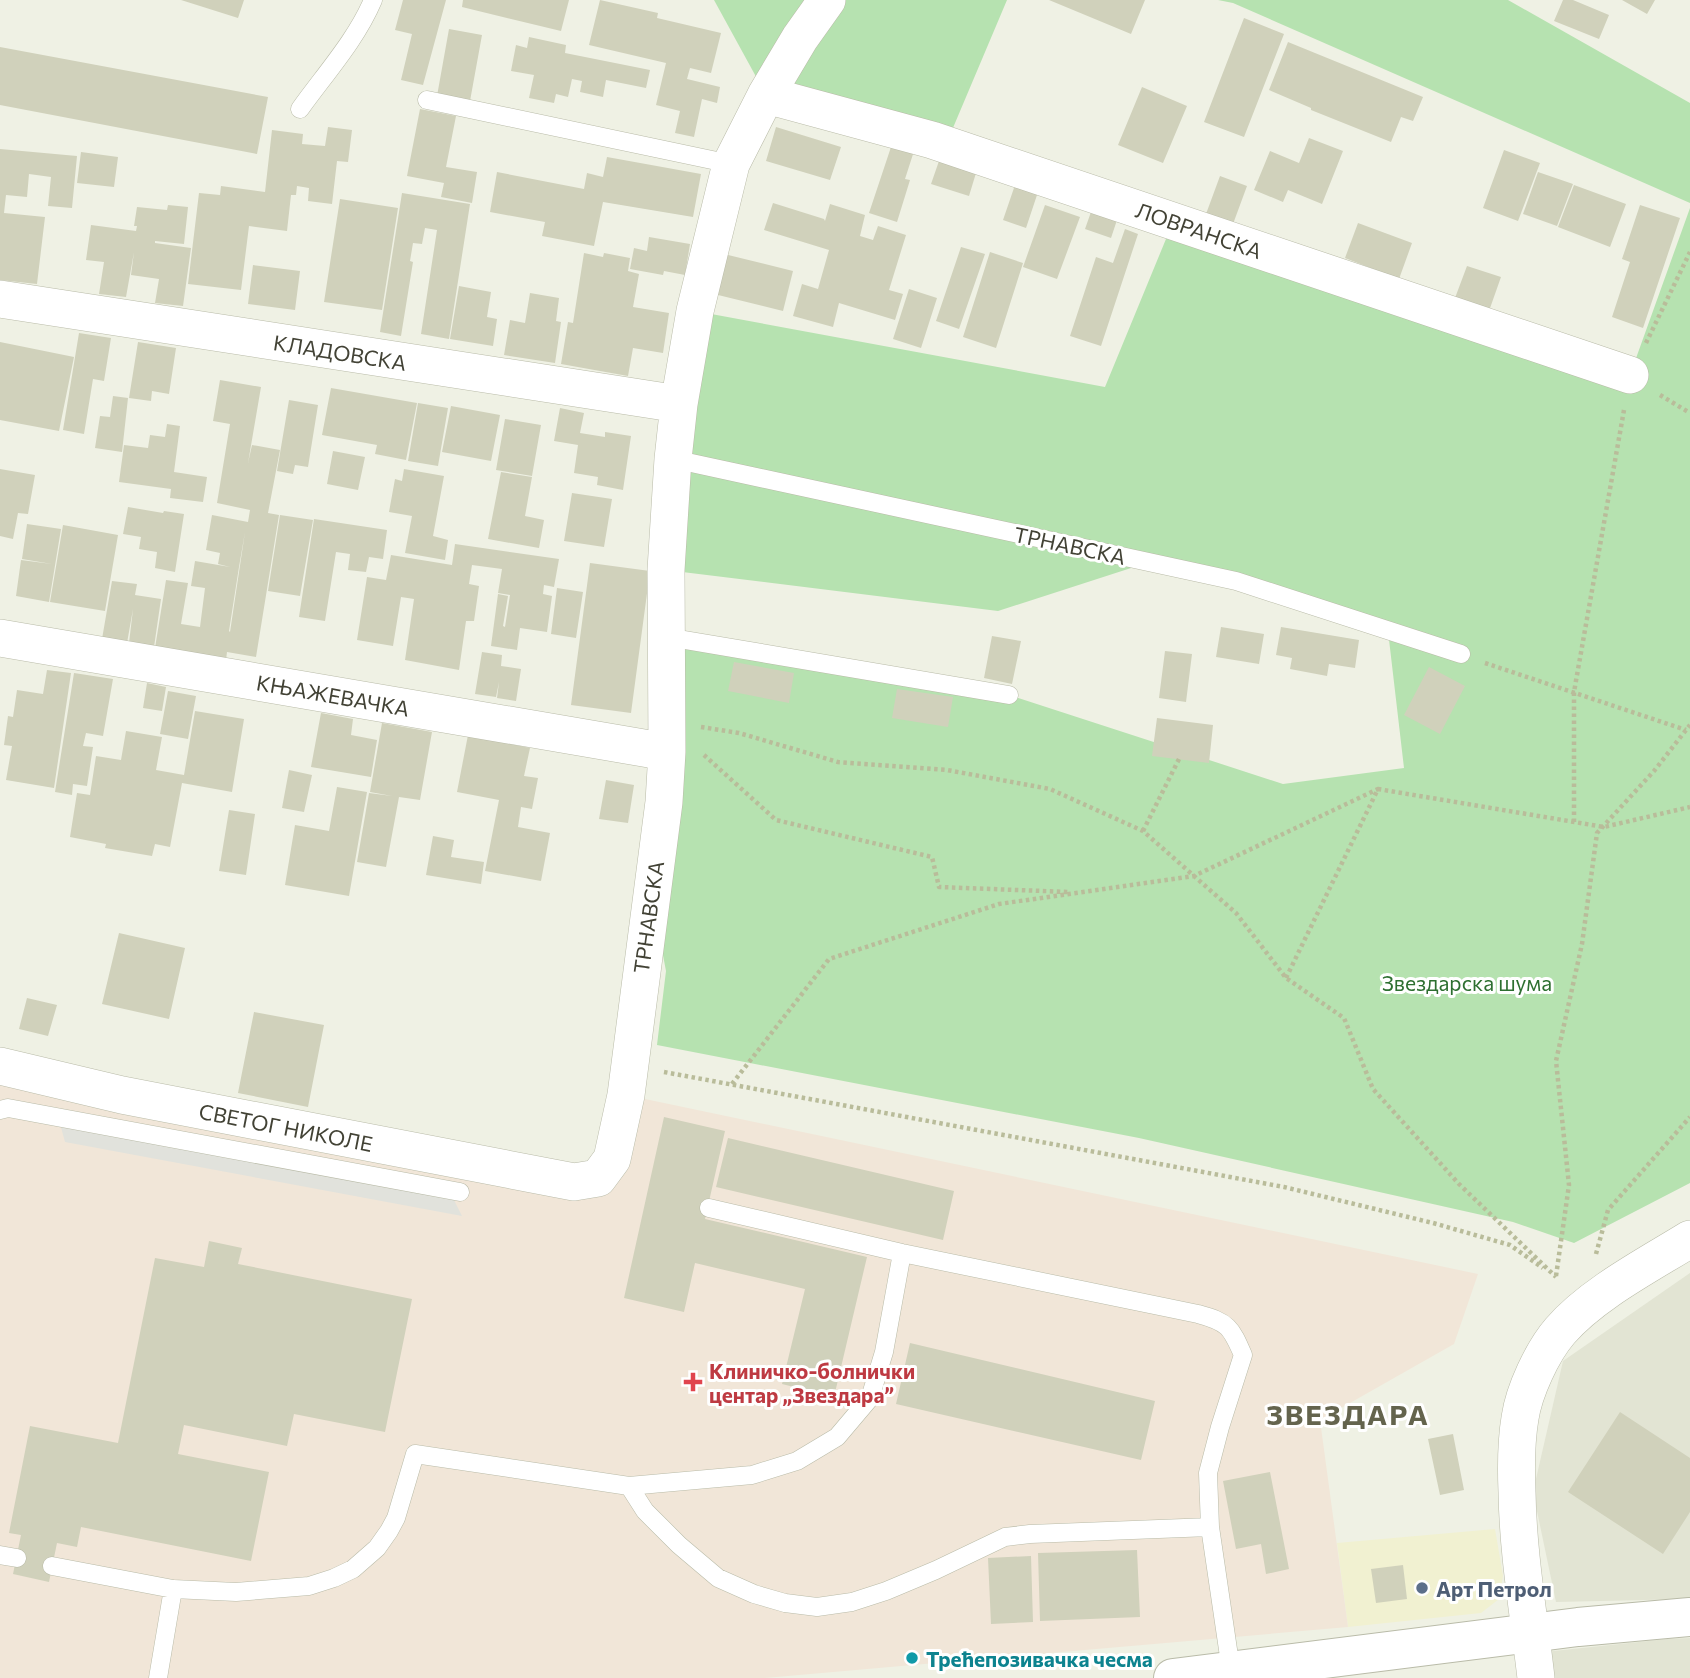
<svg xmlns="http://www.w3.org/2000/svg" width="1690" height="1678" font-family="Commissioner,sans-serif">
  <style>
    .residential { fill: #e2e4d3 }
    .commercial { fill: #f1f1d1 }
    .medical { fill: #f1e6d8 }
    .green { fill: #b6e2b0 }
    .parking { fill: #e1e2dc }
    .building { fill: #d0d1bb; fill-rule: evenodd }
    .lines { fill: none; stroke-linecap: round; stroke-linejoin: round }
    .service-casing { stroke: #b9bba8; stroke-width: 19 }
    .minor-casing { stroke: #b9bba8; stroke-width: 38 }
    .tertiary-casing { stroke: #b9bba8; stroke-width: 40 }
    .path { stroke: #b9bc9a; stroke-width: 4.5; stroke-dasharray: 3.5 3.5; stroke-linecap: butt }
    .service { stroke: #fff; stroke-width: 18 }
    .minor { stroke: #fff; stroke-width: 37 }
    .tertiary { stroke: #fff; stroke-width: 38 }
    .health-dot { fill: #e0444e; stroke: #fff; stroke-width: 2.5 }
    .service-dot { fill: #5c6f8a; stroke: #fff; stroke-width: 2.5 }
    .culture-dot { fill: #0f9aa8; stroke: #fff; stroke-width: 2.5 }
    .labels { text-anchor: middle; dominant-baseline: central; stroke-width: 6; stroke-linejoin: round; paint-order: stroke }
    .street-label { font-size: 21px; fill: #424235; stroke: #fff }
    .park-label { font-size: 21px; fill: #2d6f30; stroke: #fff }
    .health-label { font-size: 21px; font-weight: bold; fill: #be3a42; stroke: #fff; text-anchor: start }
    .service-label { font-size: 21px; font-weight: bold; fill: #4e5e75; stroke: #fff; text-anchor: start }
    .culture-label { font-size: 21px; font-weight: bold; fill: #0d838f; stroke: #fff; text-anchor: start }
    .district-label { font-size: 28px; font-weight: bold; letter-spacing: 2px; fill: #64644d; stroke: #fff }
  </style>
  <rect width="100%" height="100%" fill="#eff1e4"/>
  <path class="residential" d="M1690,1273V1599L1556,1602L1533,1492L1563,1361Z
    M1690,1638V1678H1547L1544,1652L1667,1639Z"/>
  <path class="commercial" d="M1495,1529L1503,1576L1499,1599L1481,1613L1348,1627L1337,1543Z"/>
  <path class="medical" d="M0,1066L597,1178L626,1095L1478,1274L1454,1344L1320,1420L1348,1627L765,1678H0Z"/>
  <path class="green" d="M714,0H1007L947,142L1630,375L1690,208V1183L1574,1243L1513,1222L1139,1138L657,1045L666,971L654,908L667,637L1009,695L1283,784L1404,768L1388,631L1162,558L998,611L666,570L695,311L1105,387L1173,222L766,95Z
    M1218,0H1508L1690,103V203L1233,3Z"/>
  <path class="parking" d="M59,1120L452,1196L462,1216L65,1142Z"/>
  <path class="building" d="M181,0H244L238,18Z
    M403,0H446L423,85L401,80L412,34L395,30Z
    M463,0H569L561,31L462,7Z
    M600,0L658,13L657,18L721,33L711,73L690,68L687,79L720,87L717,103L702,99L694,137L675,133L680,111L656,105L666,63L589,45Z
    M1049,0H1145L1131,34Z
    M1563,0H1573L1609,15L1599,39L1554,21Z
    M1622,0H1655L1647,14Z
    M1244,18L1284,34L1244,137L1204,122Z
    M449,29L482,35L470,101L437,96Z
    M529,37L566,45L565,53L650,70L646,88L606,80L603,97L580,92L582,81L572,79L568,97L556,94L554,103L529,98L534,75L511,71L516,45L527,48Z
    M1288,42L1423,97L1413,121L1401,117L1391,142L1311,110V108L1269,90Z
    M0,47L268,97L257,154L0,105Z
    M1142,87L1187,106L1163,163L1118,145Z
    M420,109L456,116L446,167L477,172L472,203L441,197L444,183L407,176Z
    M328,127L352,130L348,162L337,161L332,204L308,201L309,188L297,186L296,195H291L287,231L249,226L241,290L188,284L199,193L220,195L221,186L265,192L272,130L303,134L302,144L325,146Z
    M776,127L841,147L830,180L766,161Z
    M1309,138L1343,151L1322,204L1288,190L1283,202L1254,190L1270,151L1299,163Z
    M892,144L914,151L905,179L910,180L897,222L869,213Z
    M0,149L77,156L72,208L48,206L51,177L29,174L27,197L6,195L4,213L45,217L37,284L0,280Z
    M1504,150L1540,163L1518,221L1483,208Z
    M81,152L118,157L114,187L77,183Z
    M607,157L701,174L693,217L603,202L594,246L542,236L545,222L490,212L497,172L584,189L587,173L603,177Z
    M939,161L976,173L969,196L931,184Z
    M1538,172L1573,184L1557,226L1523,214Z
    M1220,176L1247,186L1233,224L1206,214Z
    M1015,185L1038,192L1026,228L1003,220Z
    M1574,185L1626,204L1610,247L1558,227Z
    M402,193L470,204L449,339L421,334L437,230L425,228L422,244L413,243L410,261L413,262L401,336L380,332Z
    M340,199L398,208L382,310L324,302Z
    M773,203L824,219L825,221L830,204L865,215L860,236L873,240L878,226L906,235L889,290L903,294L895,320L839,303L833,327L793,316L802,284L818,289L829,250L764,230Z
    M168,205L188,207L184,244L155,241V243L191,248L183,306L155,303L159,279L131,275L134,252L126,297L99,294L104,262L86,260L91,225L136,231L137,226H134L137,207L167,210Z
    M1045,205L1080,217L1057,279L1023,267Z
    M1640,205L1680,218L1643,328L1612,317L1630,262L1622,259Z
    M1091,212L1117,220L1111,238L1085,229Z
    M1358,223L1412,243L1399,279L1345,258Z
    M1125,229L1138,234L1101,346L1070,336L1096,257L1113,263Z
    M649,237L690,244L685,275L664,271L663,275L630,269L634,248L647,251Z
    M961,247L985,254L959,329L936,321Z
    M990,252L1023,263L996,348L963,337Z
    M584,253L603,257L604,253L630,258L628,271L639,274L633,307L669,313L663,353L633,348L628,376L561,364L568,322L573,323Z
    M724,254L793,271L783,311L714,294Z
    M253,265L300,271L295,310L248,304Z
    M1467,266L1501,277L1489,311L1455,298Z
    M459,286L491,292L487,317L497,319L493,346L450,339Z
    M909,289L937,298L921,348L893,339Z
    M530,293L559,298L556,321L561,322L555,363L504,355L510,320L525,323Z
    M79,333L111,338L104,381L93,379L84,434L63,430Z
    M0,342L74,357L59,431L0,420Z
    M138,342L176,348L169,394L152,391L151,401L129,398Z
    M220,380L261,387L248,463L252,445L280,450L268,513L279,515L256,657L227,652L226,660L155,648L166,580L188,583L181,624L200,627L205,588L191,586L195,561L230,567L218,564L220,553L206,550L212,515L248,522L250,510L217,503L230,424L213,421ZM245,532L230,632L229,631L239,567Z
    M331,388L417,403L406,460L375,454L377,445L322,435Z
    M113,396L128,398L122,452L95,448L100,416L110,417Z
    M289,400L318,405L308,467L295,465L293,474L277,471Z
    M418,403L448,408L438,466L408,461Z
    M451,406L500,415L491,461L442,452Z
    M560,408L584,413L580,433L605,437V432L631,436L623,490L597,485L598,477L574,473L578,445L554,441Z
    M505,419L541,425L532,476L496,470Z
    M167,424L180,426L174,472L207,477L203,502L170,498L171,489L119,482L124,445L148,448L150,435L165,437Z
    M333,451L365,457L358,490L327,484Z
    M0,469L35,475L28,514L18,513L13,539L0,536Z
    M404,469L444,476L433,536L448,540L445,560L405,553L412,516L389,512L395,479L402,481Z
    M501,472L532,477L525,516L544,520L539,548L488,539Z
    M572,493L612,499L604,547L564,541Z
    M128,507L163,513L164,511L184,514L175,572L155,568L157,552L139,549L141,537L123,534Z
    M280,515L313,520L300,596L268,591Z
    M314,519L387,530L383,559L369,557L366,572L348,570L350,554L336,552L325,621L299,617Z
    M27,524L61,529L49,602L16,596L21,560L52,564L22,559Z
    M63,525L118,535L105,611L50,602Z
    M455,544L559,559L554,587L544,585L543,594L552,596L547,632L520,628L517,650L491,646L498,594L508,596L503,626L505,627L510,595L498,593L502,569L472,565L469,584L479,586L474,621H466L459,670L405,660L414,599L401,597L393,646L357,640L367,577L386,580L391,555L452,565Z
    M590,563L650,571L631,713L571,705Z
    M112,581L137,584L135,595L161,599L154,647L129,643L133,609L127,643L102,639Z
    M557,588L583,592L576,638L551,634Z
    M1221,627L1264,634L1259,664L1216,657Z
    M1281,627L1359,640L1355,668L1329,664L1327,676L1290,669L1292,658L1276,655Z
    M992,636L1021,641L1012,684L984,678Z
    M1165,651L1192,654L1186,702L1159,698Z
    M482,652L502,655L501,666L521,669L516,701L497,698L499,682L496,697L475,694Z
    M734,662L794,673L789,703L728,691Z
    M1429,667L1465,686L1440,734L1404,715Z
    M47,670L71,673L54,788L6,780L12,746L4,745L8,716L13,717L17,690L43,694Z
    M74,673L113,679L103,736L86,733L83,746L93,747L87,786L73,784L72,795L55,792Z
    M147,683L166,687L162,711L143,708Z
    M897,689L953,697L948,727L892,718Z
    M168,691L196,696L188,739L160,734Z
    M195,711L244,719L232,792L182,783L170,847L155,844L152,856L105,848L106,844L70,837L77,793L90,795L96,756L121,760L126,731L162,737L156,770L184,775Z
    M321,713L353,719L351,735L377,740L371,777L311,767Z
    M1157,718L1213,725L1209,763L1152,756Z
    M382,723L432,732L420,800L399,797L386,867L357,862L369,793L392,796L370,792Z
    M468,735L530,748L524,776L538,778L532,809L521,807L518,827L550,833L541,881L485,871L499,800L457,792Z
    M289,770L312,775L304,812L282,808Z
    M606,780L634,785L628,823L599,819Z
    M337,787L367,792L349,896L285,885L295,825L329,831Z
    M229,810L255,814L246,875L219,871Z
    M433,836L454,840L451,857L484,862L481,884L426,875Z
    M119,933L185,948L169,1019L102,1004Z
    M27,998L57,1005L48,1036L19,1029Z
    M254,1012L324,1025L308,1107L238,1093Z
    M664,1117L725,1131L705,1219L867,1257L834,1397L782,1384L805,1289L695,1263L684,1312L624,1298Z
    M728,1138L954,1191L943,1240L716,1187Z
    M209,1241L242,1248L238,1264L412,1299L385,1432L294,1414L287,1446L184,1425L178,1454L269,1472L251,1561L81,1527L77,1547L57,1543L49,1582L13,1574L21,1535L9,1533L30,1426L118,1443L155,1258L204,1267Z
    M910,1343L1155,1401L1141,1460L896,1404Z
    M1620,1412L1690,1458V1512L1663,1554L1568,1492Z
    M1453,1434L1464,1490L1440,1495L1428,1439Z
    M1270,1472L1289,1569L1266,1574L1261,1544L1236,1549L1223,1481Z
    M1137,1550L1140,1617L1040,1621L1038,1553Z
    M1031,1556L1033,1622L991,1624L988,1558Z
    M1403,1565L1407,1599L1376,1603L1371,1569Z"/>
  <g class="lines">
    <g class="service-casing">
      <path id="service" d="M427,100L731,164
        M300,109C325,74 356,40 373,0
        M673,459L1236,581L1461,654
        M667,637L1009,695
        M0,1110L8,1108L460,1192
        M629,1486L752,1475L797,1461L837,1437L870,1398L884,1352L902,1253
        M1210,1527L1231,1670
        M0,1555L17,1558
        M52,1566L173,1589L236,1592L309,1586L334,1578L353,1569L377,1548L389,1531L396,1518L415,1454L629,1486L645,1511L679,1545L718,1578L754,1594L785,1603L817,1607L852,1602L886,1591L936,1570L1005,1537L1030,1534L1210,1527L1208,1473L1220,1427L1243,1355C1231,1327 1228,1322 1198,1314L902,1253L709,1208
        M158,1678L173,1589"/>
    </g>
    <g class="minor-casing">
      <path id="minor" d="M766,95L932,140L1630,375
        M0,299L679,404
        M0,638L667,752
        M0,1066L122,1095L574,1182L598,1178L612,1159L626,1095L664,802L667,752L666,570L673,459L679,404L695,311L731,164L766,95L800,38L827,0
        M1536,1678C1529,1616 1518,1555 1517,1492C1516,1468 1516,1442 1520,1418C1524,1391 1542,1352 1560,1331C1592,1294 1648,1265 1690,1239"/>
    </g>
    <g class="tertiary-casing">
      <path id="tertiary" d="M1173,1678L1578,1627L1690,1617"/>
    </g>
    <path class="path" d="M1646,343L1690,252
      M1660,395L1690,413
      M1485,663L1686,730
      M701,727L739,733L838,762L947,770L1050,789L1143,831L1236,913L1286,978L1344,1018L1373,1089L1459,1184L1556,1277
      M704,755L776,820L932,857L939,887L1069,892
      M1574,822V692L1624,410
      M1143,831L1179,759
      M1286,978L1378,789L1604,827L1690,807
      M664,1072L1284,1187L1433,1223L1510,1245L1543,1268
      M732,1084L829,959L999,904L1194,876L1378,789
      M1596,1254L1608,1210L1690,1117
      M1556,1276L1569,1185L1556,1061L1582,944L1597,833L1654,771L1690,725"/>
    <use href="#service" class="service"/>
    <use href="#minor" class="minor"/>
    <use href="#tertiary" class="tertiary"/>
  </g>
  <path class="health-dot" d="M689.5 1371.5h7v7h7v7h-7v7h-7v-7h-7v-7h7z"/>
  <circle class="service-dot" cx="1422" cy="1588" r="7"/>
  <circle class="culture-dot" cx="912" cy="1658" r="7"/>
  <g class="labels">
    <g class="street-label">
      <text transform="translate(1199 230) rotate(19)">ЛОВРАНСКА</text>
      <text transform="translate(340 352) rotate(9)">КЛАДОВСКА</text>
      <text transform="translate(1070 545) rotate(12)">ТРНАВСКА</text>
      <text transform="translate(333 695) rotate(10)">КЊАЖЕВАЧКА</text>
      <text transform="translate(648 917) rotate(-82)">ТРНАВСКА</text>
      <text transform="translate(286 1127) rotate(11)">СВЕТОГ НИКОЛЕ</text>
    </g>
    <g class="park-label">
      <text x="1467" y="982">Звездарска шума</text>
    </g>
    <g class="health-label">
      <text x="709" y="1370">Клиничко-болнички<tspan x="709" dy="24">центар „Звездара”</tspan></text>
    </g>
    <g class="service-label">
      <text x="1436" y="1588">Арт Петрол</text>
    </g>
    <g class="culture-label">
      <text x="926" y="1658">Трећепозивачка чесма</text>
    </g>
    <g class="district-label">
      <text x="1348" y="1414">ЗВЕЗДАРА</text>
    </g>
  </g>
</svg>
